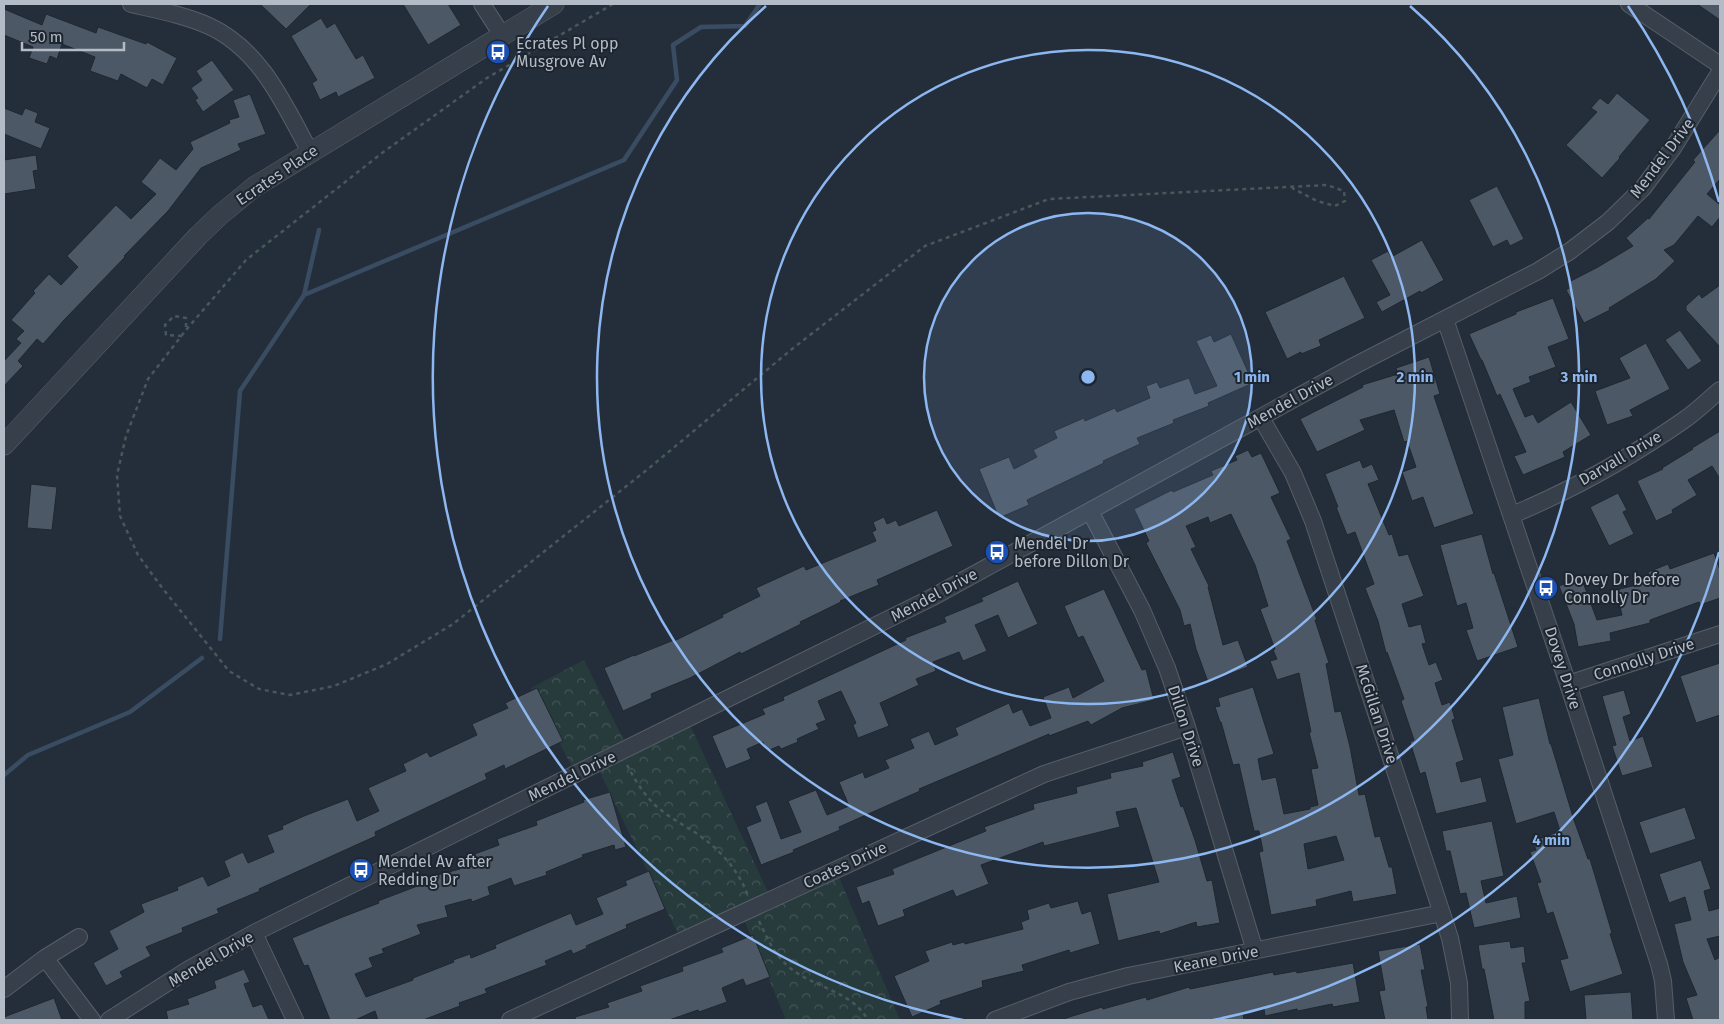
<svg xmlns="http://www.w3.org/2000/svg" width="1724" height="1024" font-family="'Fira Sans',sans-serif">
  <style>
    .park { fill: url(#park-crowns) }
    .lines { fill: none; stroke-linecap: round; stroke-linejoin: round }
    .stream { stroke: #3a4c62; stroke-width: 4.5 }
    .building { fill: #4c5865; stroke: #1f2731; fill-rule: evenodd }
    .minor-casing { stroke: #565e68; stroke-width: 18 }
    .tertiary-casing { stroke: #565e68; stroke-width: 21 }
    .path { stroke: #46585a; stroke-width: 2.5; stroke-dasharray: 4 4; stroke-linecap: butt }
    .minor { stroke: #37404a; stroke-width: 16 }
    .tertiary { stroke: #37404a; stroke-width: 20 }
    .ring { fill: none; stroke: #8db7f1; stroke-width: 2.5 }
    .labels { text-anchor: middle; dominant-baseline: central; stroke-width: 4; stroke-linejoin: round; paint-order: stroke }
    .poi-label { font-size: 16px; fill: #b3bbc6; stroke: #1d252f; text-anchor: start }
    .street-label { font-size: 16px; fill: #b3bbc6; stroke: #1d252f }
    .centre { fill: #8db7f1; stroke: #1d252f; stroke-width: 2.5 }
    .ring-label { font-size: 15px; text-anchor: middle; font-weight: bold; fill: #8db7f1; stroke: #1d252f; stroke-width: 4; stroke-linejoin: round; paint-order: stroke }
  </style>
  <defs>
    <pattern id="park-crowns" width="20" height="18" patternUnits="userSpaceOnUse" patternTransform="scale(1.25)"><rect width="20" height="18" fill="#273b3c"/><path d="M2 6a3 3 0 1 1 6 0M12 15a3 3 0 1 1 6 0" fill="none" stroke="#445557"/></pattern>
  </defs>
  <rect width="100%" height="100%" fill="#242e3a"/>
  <path class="park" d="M584,660L631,755L690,725L774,905L838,875L900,1020H786L739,907L678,934L593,758L572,767L531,688Z"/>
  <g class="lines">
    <path class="stream" d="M304,295L319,230
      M220,639L240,391L304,295L624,160L677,80L673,45L701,27L745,26L760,4
      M4,775L28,755L130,712L202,658"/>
  </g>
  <path class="building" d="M260,4H311L286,29Z
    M403,4H448L461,25L428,45Z
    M1697,4H1720V20Z
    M4,9L42,25L46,14L96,33L98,27L146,44L147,42L177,58L163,85L152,79L147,88L121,74L118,81L90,71L95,57L62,44L57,59L50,56L47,64L29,58L33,47L4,35Z
    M321,18L327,28L335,23L356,59L363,55L375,78L338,97L336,92L320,100L312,83L317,80L291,36Z
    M212,60L234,90L203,112L195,100L198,98L191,88L202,80L196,71Z
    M1617,93L1650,120L1619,157L1620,158L1602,178L1566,145L1597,112L1591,108L1600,98L1608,104Z
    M250,94L266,134L238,144L241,150L201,168L168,211L124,256L125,257L64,320L43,344L37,339L18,361L23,366L4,386V361L21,343L16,339L24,331L11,320L35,293L33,291L49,274L61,285L78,267L67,256L116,205L131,219L156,194L141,182L160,158L176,170L193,149L190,142L230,123L229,120L239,117L233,100Z
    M4,108L22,115L25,108L38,113L35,122L50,128L41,149L4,134Z
    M1720,130V179L1707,194L1720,205V217L1712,227L1698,216L1674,245L1664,250L1675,261L1656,279L1609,308L1610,310L1584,323L1566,290L1571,287L1569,282L1598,267L1633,246L1626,238L1648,218L1649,219L1695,162L1693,160Z
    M36,155L38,170L33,171L36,189L4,194V160Z
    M1497,186L1524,239L1510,246L1507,240L1493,247L1469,200Z
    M1422,240L1444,280L1421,293L1420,291L1382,312L1376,302L1390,295L1371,260L1388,251L1391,257Z
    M1344,276L1365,318L1319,340L1321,346L1301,354V352L1287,359L1265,312Z
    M1720,285V347L1686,310V306L1699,294L1702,298Z
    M1553,298L1569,339L1548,347L1556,367L1529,377L1531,382L1513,389L1525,417L1533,414L1538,423L1571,402L1591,435L1563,452L1565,457L1523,475L1514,456L1526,452L1500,394L1497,396L1482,360H1481L1469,334L1516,314V312Z
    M1680,330L1702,361L1688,370L1665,340Z
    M1231,334L1253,383L1208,403L1209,406L1173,420L1174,423L1137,438L1140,444L1103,461L1104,463L1027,500L1029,505L999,518L979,469L1009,457L1014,469L1037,457L1033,450L1057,438L1054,431L1084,418L1085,421L1115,408L1117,412L1150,398L1146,386L1157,382L1160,388L1189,378L1195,394L1217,386L1196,341L1211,335L1214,342Z
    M1646,343L1670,389L1630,410L1633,416L1607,425L1595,391L1630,378L1619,358Z
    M1429,357L1440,394L1434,396L1474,514L1434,528L1423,497L1412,501L1402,472L1416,467L1407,441L1404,442L1394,410L1360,420L1365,430L1317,452L1300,419L1363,387L1362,385L1398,374L1396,368Z
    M1720,431V479L1712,466L1688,480L1697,495L1672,510L1673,513L1656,521L1637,481L1663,469L1662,468L1693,449L1692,448Z
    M1248,450L1252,457L1261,453L1280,493L1271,497L1291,539L1287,541L1317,620H1315L1329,663L1326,664L1335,712L1341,711L1350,747L1359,795L1365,794L1375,837L1380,836L1389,867H1392L1397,894L1353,902L1351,891L1316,900L1317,906L1271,915L1259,852L1263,851L1259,831H1254L1239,764L1233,765L1221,722H1220L1215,707L1220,706L1218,698L1253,687L1274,754L1258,759L1262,780L1276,777L1284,814L1310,809V807L1318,805L1311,769L1318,768L1309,732H1311L1299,673L1277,680L1270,661L1277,659L1273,650L1275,649L1260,609L1268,606L1255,565L1231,514L1210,523L1208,517L1186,526L1196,547L1191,549L1209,586L1208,587L1223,645L1238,640L1248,667L1208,682L1196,649L1190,624L1184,626L1180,610L1146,543L1149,541L1134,509L1172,490L1173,492L1213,475L1211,471L1237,460L1235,456ZM1336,836L1344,860L1308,869L1304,844Z
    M1360,460L1363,468L1372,464L1379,480L1368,484L1389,535L1392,534L1399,556L1408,554L1424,596L1402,604L1409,627L1421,624L1426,643L1422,644L1429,665L1436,662L1443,680L1435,683L1442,705L1450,702L1455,719L1452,720L1464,760L1456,763L1461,782L1481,777L1487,802L1436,814L1425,772L1420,774L1410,742L1414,740L1401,701L1404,699L1387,652L1386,653L1378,621L1365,588L1374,584L1355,532L1347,535L1336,507H1338L1325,474Z
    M31,484L57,487L52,530L27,528Z
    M1618,493L1627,510L1623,512L1634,534L1609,546L1590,507Z
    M937,510L953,546L877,580L879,585L840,601L841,602L800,622L801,624L741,654L740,652L690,678L651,694L652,698L623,711L604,668L634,655V656L674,640V641L723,617L722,615L760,596L756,588L804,566L806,570L876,541L872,532L876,530L873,522L884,517L887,524L896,520L899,526Z
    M1482,534L1493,574L1494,573L1518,647L1477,661L1466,630L1473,628L1466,603L1457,606L1440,545Z
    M1714,553L1720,570V598L1700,605L1699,602L1650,620V623L1610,633L1611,641L1578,647L1574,624L1559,586L1581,577L1597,620L1622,615L1616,590L1652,581L1648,572L1668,564L1670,569Z
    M1018,581L1038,624L1008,638L998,615L975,625L987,651L963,661L959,652L933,662L936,671L916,679L919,685L880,703L889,726L858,738L853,725L856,723L841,691L818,701L826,720L816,724L819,729L797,739L798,742L781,749L779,746L767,751L763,742L747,749L751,759L726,769L712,736L765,714L762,709L784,700L783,697L906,640L905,638L946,622L944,617L983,601L981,598Z
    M1104,589L1142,670L1146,669L1154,700L1122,708L1091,725L1088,721L1049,736V734L919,789L920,791L839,827L840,830L793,850L794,852L761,865L746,827L761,821L755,806L767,801L781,839L801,832L788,801L816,790L827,815L849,806L839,782L863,772L865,778L889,768L885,760L914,748L910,739L929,731L935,745L958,735L955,728L1009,703L1013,713L1022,709L1030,726L1051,718L1043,697L1069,687L1073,698L1104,681L1083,636L1078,638L1064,606Z
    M1720,663V715L1696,723L1680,676Z
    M537,688L563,741L505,769L504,765L485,774L487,779L375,832L376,836L259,889L260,891L217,909L219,913L182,928L183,932L146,947L151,956L120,972L123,977L106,986L93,963L118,949L109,931L144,912L141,904L178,890L177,887L203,876L208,886L230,876L224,861L243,852L248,863L274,852L267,835L283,829L282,826L304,816L348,799L357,821L379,811L368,788L406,771L403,764L427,752L430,757L477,735L472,724L508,708L505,703Z
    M1624,690L1631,714L1623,717L1630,741L1643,736L1653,767L1622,776L1612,746L1616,745L1602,696Z
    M1539,698L1550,744H1551L1574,820L1588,859H1590L1612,933L1610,934L1623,974L1570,992L1560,960L1568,958L1553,912L1547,914L1537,883L1541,882L1530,852L1536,850L1533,841L1560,831L1554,812L1516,824L1498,759L1513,755L1502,707Z
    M1173,752L1181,777L1172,780L1181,807L1183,806L1195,840L1207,881L1212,880L1220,923L1197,927L1196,922L1160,934L1159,931L1118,941L1107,894L1159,882L1136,808L1116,812L1120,827L1044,846L1043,842L981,865L989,884L956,897L953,890L903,910L905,916L878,926L869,901L862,904L856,887L894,874L892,869L986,831L984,827L1034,809L1033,804L1077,793L1076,787L1111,778L1110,773L1143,766L1142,762Z
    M610,792L626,847L615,850L614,845L582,855L583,857L546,872L547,875L514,886L511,878L488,887L490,895L472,902L471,899L445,906L448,917L417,925L421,934L382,949L384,953L369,958L373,967L355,974L366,997L413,980V978L454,962L453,960L470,954L471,958L496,948L495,945L571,913L576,925L603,914L596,898L627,885L625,881L649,871L665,909L626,925L627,928L586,946L587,948L573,954L571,950L545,961L547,965L485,989L487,993L459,1003L460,1006L423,1020H378L375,1011L355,1020H330L308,965L304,966L292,938L340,918L379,903L378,901L420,885L418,880L460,869L458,864L473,858L472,855L499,845L497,839L537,825L536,821L584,802L583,800Z
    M1685,807L1696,839L1650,854L1639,822Z
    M1492,821L1504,876L1481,881L1486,903L1517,896L1521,918L1474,928L1466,893L1460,894L1450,851H1446L1442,831Z
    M1701,860L1711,889L1704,891L1709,911L1720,908V936L1707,939L1715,960L1720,957V1020H1693L1686,998L1697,995L1683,962L1674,924L1691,920L1685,897L1669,903L1659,874Z
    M1078,901L1082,914L1091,911L1100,944L1070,953L1069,950L1022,965L1024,971L982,981L983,987L940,1001L941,1004L912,1017L894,976L929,961L925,951L952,942L953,945L964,942L965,944L1023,929L1021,922L1029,919L1027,910L1049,903L1051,908Z
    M753,935L770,977L746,986L743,979L722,988L727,1002L699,1012L698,1010L669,1020H576L575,1017L609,1007L607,1003L642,991L640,986L683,971L682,967L723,952L721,948Z
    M1510,941L1511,948L1524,946L1526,963H1522L1530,1001L1525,1002V1020H1494L1484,969H1482L1478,945Z
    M1420,944L1425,970H1421L1428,1006L1426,1007L1428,1020H1385L1379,991L1385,990L1378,951Z
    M1353,963L1360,1002L1333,1007L1332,1004L1298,1011L1297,1009L1265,1016L1264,1009L1243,1013L1244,1020H1066V1018L1102,1007L1103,1009L1146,997L1147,1000L1189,987L1190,989L1273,972L1274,975L1296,971L1297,973Z
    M244,969L250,982L244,984L253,1007L262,1004L269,1020H168L166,1011L189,1004L187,999L216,988L214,981Z
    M1631,992L1633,1020H1586L1584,995Z
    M54,998L62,1020H4V1017Z"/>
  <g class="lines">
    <g class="minor-casing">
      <path id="minor" d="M131,4C157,10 184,15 209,26C261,50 284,104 310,152
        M482,4L502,35
        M1629,4L1720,65
        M1445,319L1568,684L1659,964L1663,981L1666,1020
        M1261,418L1293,473L1313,521L1450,938L1459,983L1460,1020
        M1090,511L1142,610L1167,668L1187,727L1255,951
        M1512,515C1572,490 1631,457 1684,420C1697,411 1708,400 1720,390
        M1568,684L1720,634
        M254,933L295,1020
        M45,958L92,1020
        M4,989L45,958L79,937
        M109,1020L189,969L254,933L931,598L1354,366L1538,271L1570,251L1608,222L1643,188L1673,148L1720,72
        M510,1020L1044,774L1187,727
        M995,1020L1069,992L1128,976L1442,913"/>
    </g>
    <g class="tertiary-casing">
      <path id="tertiary" d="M4,445L198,236L220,215L254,187L554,4"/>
    </g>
    <path class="path" d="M613,4L487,78L382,153L246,260L186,330L148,379L126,436L117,475L120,516L138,555L163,589L229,671L259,689L290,695L334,686L387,664L453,624L648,469L792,349L925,246L1049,199L1327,185L1344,191L1345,201L1335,206L1317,201L1292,188
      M182,336L166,335L165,325L174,316L186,318V329
      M627,765C634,778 642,792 653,803C668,818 687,826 703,838C723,853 740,873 748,896
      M759,921C767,938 774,954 789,967C813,988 851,990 868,1020"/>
    <use href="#minor" class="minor"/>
    <use href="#tertiary" class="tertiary"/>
  </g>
  <circle cx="1088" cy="377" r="164" fill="#8db7f1" fill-opacity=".12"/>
  <g class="ring">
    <circle cx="1088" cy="377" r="164"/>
    <circle cx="1088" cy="377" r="327"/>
    <path d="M1410 6A491 491 0 1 1 766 6"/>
    <path d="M1719 552A655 655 0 0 1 1213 1020M963 1020A655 655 0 0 1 548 6M1628 6A655 655 0 0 1 1719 202"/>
  </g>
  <defs>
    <g id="bus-disc" transform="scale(1.25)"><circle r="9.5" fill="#1a4fb4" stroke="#1d252f"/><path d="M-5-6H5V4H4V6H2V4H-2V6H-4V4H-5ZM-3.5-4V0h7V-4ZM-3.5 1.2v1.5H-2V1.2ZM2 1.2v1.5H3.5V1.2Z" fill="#fff"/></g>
  </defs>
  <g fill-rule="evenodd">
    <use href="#bus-disc" x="498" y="52"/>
    <use href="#bus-disc" x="997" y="552"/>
    <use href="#bus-disc" x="1546" y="588"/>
    <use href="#bus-disc" x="361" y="870"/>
  </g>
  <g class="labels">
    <g class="poi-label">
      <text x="516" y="43">Ecrates Pl opp<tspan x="516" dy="18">Musgrove Av</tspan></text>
      <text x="1014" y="543">Mendel Dr<tspan x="1014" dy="18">before Dillon Dr</tspan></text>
      <text x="1564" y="579">Dovey Dr before<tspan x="1564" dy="18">Connolly Dr</tspan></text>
      <text x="378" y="861">Mendel Av after<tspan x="378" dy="18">Redding Dr</tspan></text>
    </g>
    <g class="street-label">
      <text transform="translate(1662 158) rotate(-53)">Mendel Drive</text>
      <text transform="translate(277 175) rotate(-34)">Ecrates Place</text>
      <text transform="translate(1290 401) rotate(-29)">Mendel Drive</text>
      <text transform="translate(1620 458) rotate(-30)">Darvall Drive</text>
      <text transform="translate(934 595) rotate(-28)">Mendel Drive</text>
      <text transform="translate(1644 659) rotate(-18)">Connolly Drive</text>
      <text transform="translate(1563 668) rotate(72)">Dovey Drive</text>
      <text transform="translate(1377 714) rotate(72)">McGillan Drive</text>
      <text transform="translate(1186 726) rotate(72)">Dillon Drive</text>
      <text transform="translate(572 776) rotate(-26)">Mendel Drive</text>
      <text transform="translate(845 865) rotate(-25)">Coates Drive</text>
      <text transform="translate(211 959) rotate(-30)">Mendel Drive</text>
      <text transform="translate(1216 959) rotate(-11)">Keane Drive</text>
    </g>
  </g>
  <circle cx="1088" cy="377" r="8" class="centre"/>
  <g class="ring-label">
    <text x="1252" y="382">1 min</text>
    <text x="1415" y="382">2 min</text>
    <text x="1579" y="382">3 min</text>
    <text x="1551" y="845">4 min</text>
  </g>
  <rect width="1724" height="1024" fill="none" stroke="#b3bbc6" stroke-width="10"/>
  <path d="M22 42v8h102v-8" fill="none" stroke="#b3bbc6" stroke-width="2.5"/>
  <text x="30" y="42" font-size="15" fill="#b3bbc6" stroke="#1d252f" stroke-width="4" paint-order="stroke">50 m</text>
</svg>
